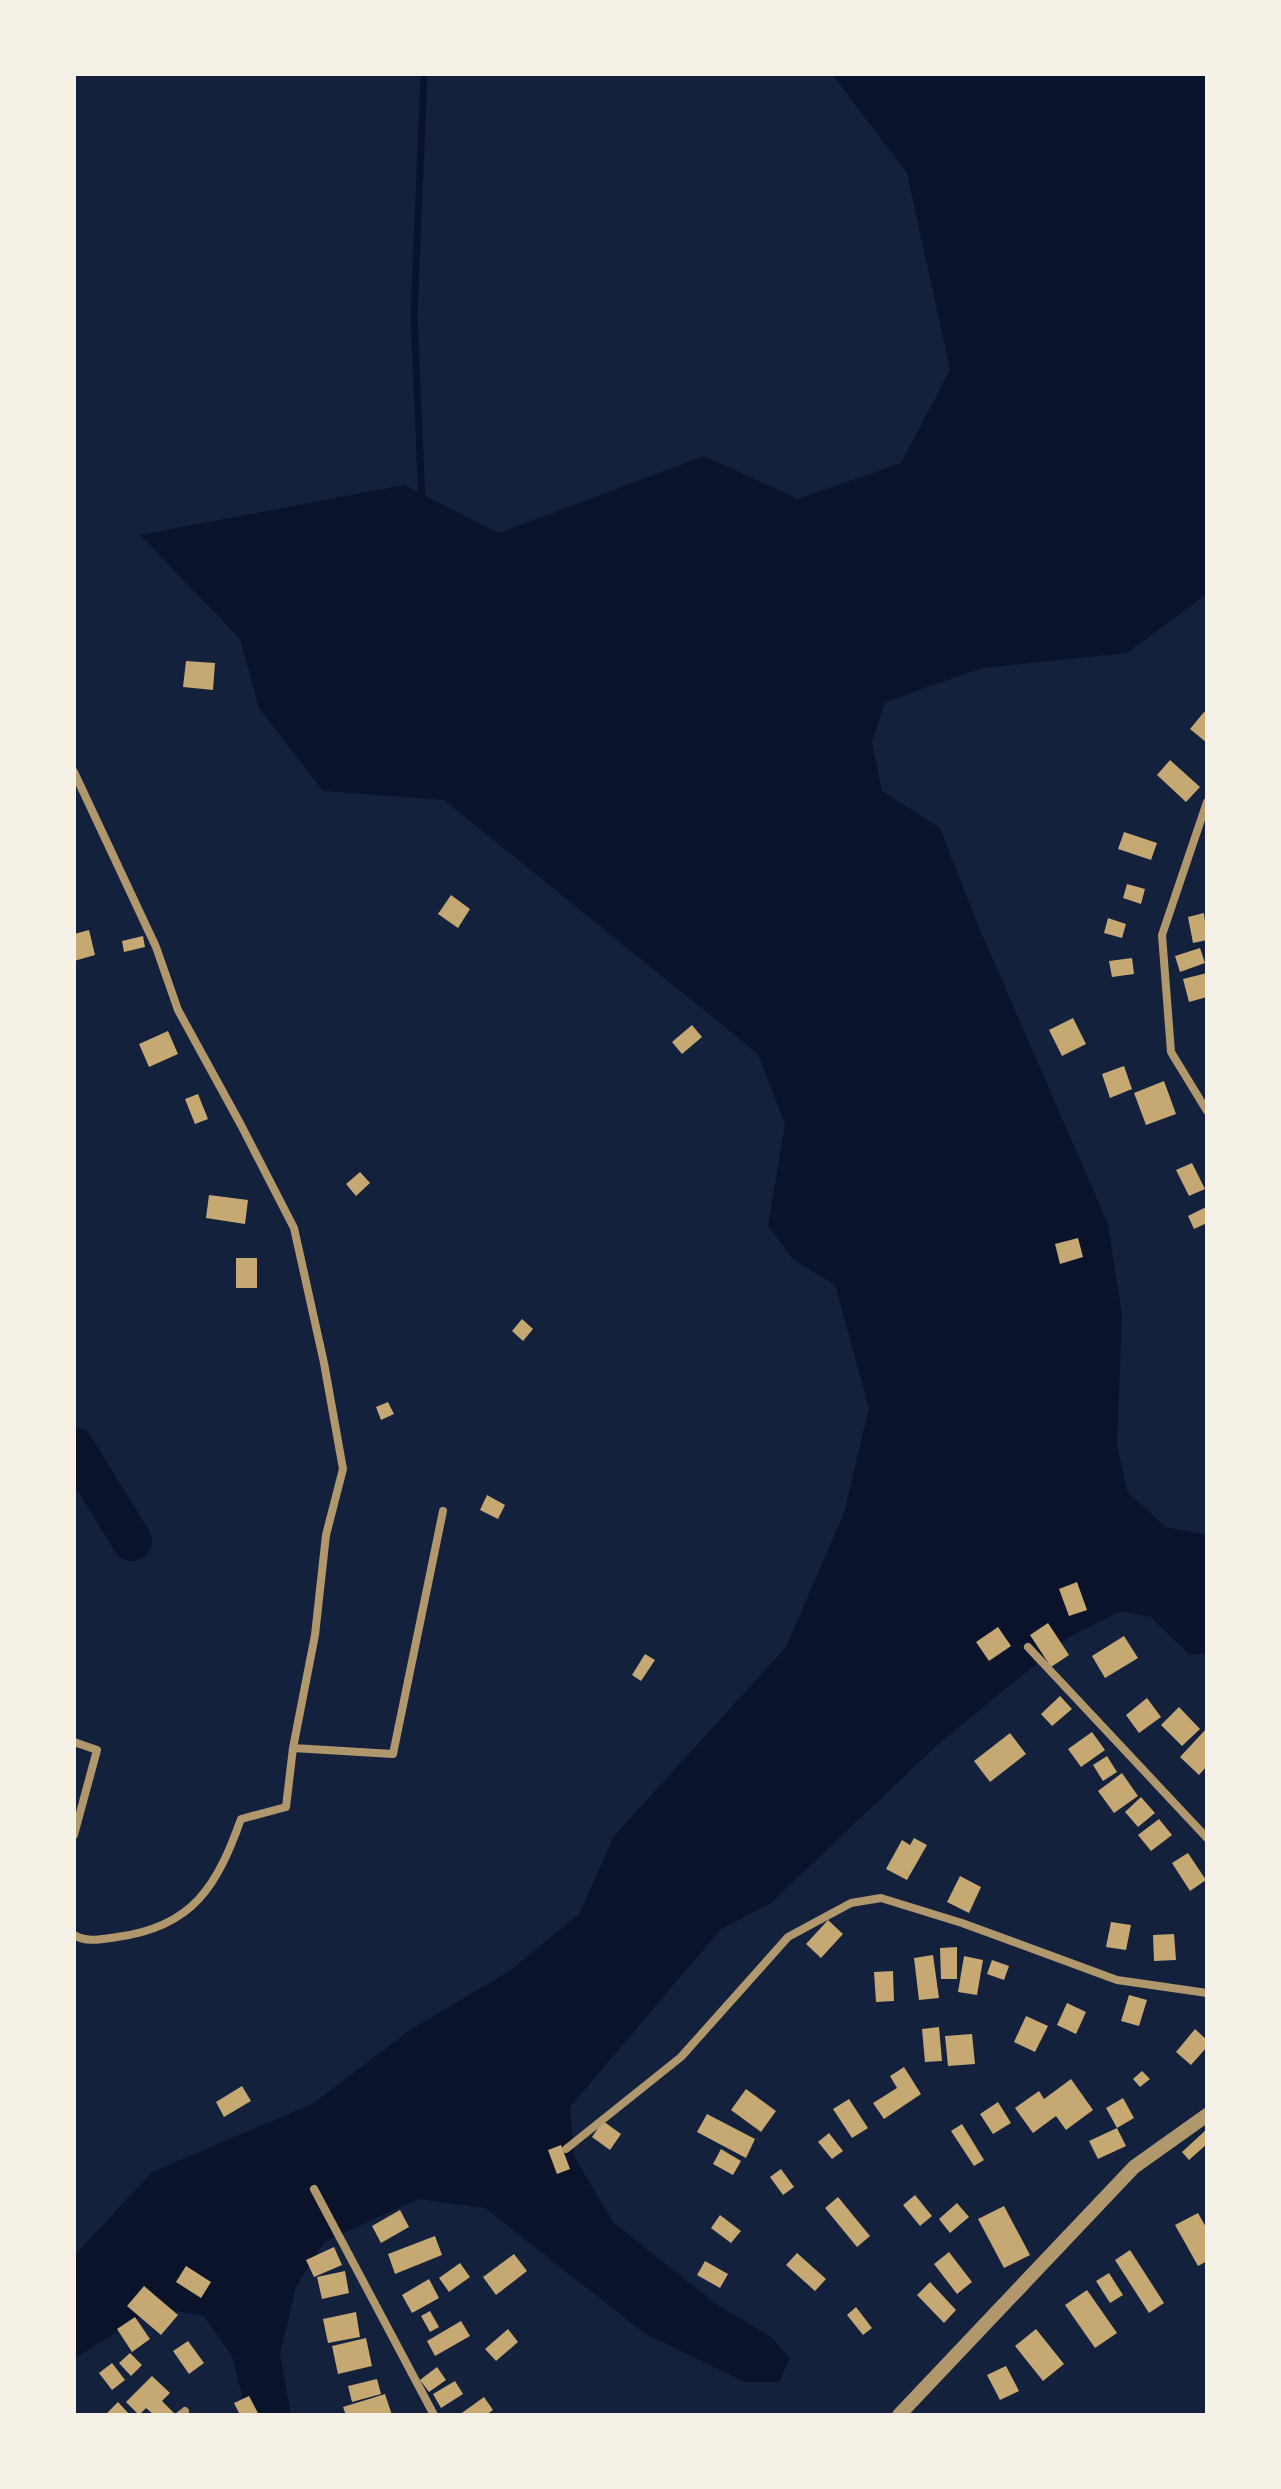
<svg xmlns="http://www.w3.org/2000/svg" width="1281" height="2489" font-family="Overpass,sans-serif">
  <style>
    .water { fill: #0b132b }
    .lines { fill: none; stroke-linecap: round; stroke-linejoin: round }
    .stream { stroke: #0b132b; stroke-width: 7 }
    .river { stroke: #0b132b; stroke-width: 40 }
    .building { fill: #c6a872 }
    .minor { stroke: #b1986c; stroke-width: 8 }
    .tertiary { stroke: #b1986c; stroke-width: 14 }
  </style>
  <rect width="100%" height="100%" fill="#14213d"/>
  <path class="water" d="M832,74H1207V594L1127,653L982,668L885,702L872,742L882,791L940,828L977,923L1108,1224L1122,1315L1117,1446L1128,1493L1166,1527L1207,1535V1653L1190,1655L1151,1617L1121,1611L1069,1637L936,1746L771,1903L721,1929L570,2107L574,2156L613,2222L716,2304L771,2337L790,2358L779,2382H745L644,2333L485,2208L418,2199L324,2242L296,2287L280,2354L291,2415H247L232,2356L204,2316L156,2307L74,2359V2256L152,2172L312,2104L410,2030L508,1972L579,1914L614,1836L786,1647L844,1513L869,1408L835,1285L793,1259L768,1226L785,1124L758,1054L444,800L323,791L259,708L240,639L140,535L404,485L499,533L704,456L798,499L901,463L950,370L907,173Z"/>
  <g class="lines">
    <path class="stream" d="M422,502L414,315L424,74"/>
    <path class="river" d="M74,1447L132,1541"/>
  </g>
  <path class="building" d="M186,661L215,663L213,690L183,687Z
    M1204,712L1207,714V743L1190,729Z
    M1170,760L1200,787L1186,802L1157,775Z
    M1124,832L1157,843L1151,860L1118,849Z
    M1127,884L1145,889L1141,904L1123,898Z
    M451,895L470,909L458,928L438,914Z
    M1204,913L1207,940L1193,943L1188,917Z
    M1108,918L1126,924L1122,938L1104,933Z
    M89,930L95,955L74,961V934Z
    M143,936L145,947L124,952L122,941Z
    M1200,948L1205,963L1180,972L1175,956Z
    M1132,958L1134,974L1112,977L1109,961Z
    M1207,973V997L1189,1002L1183,979Z
    M1073,1018L1086,1044L1062,1056L1049,1030Z
    M692,1025L702,1037L682,1054L672,1042Z
    M168,1031L178,1054L149,1067L139,1044Z
    M1124,1066L1132,1089L1110,1098L1102,1074Z
    M1164,1081L1176,1114L1146,1125L1134,1093Z
    M198,1094L208,1119L195,1124L185,1099Z
    M1192,1163L1205,1189L1189,1196L1176,1170Z
    M360,1172L370,1183L356,1196L346,1184Z
    M209,1195L248,1200L245,1224L206,1218Z
    M1206,1207L1207,1223L1194,1229L1188,1216Z
    M1078,1238L1083,1257L1060,1264L1055,1244Z
    M236,1258H257V1288H236Z
    M522,1319L533,1329L523,1341L512,1331Z
    M388,1402L394,1414L381,1420L376,1407Z
    M487,1495L505,1505L498,1519L480,1510Z
    M1077,1582L1087,1610L1069,1616L1059,1589Z
    M1048,1623L1069,1655L1051,1667L1030,1635Z
    M998,1627L1011,1646L989,1661L976,1642Z
    M1124,1636L1138,1658L1105,1678L1092,1656Z
    M645,1654L655,1660L641,1681L632,1675Z
    M1060,1696L1072,1709L1052,1726L1041,1714Z
    M1147,1698L1161,1717L1139,1733L1126,1715Z
    M1179,1707L1200,1729L1182,1746L1161,1725Z
    M1207,1728V1766L1199,1775L1180,1757Z
    M1092,1732L1105,1750L1081,1767L1068,1749Z
    M1010,1733L1026,1754L990,1782L974,1761Z
    M1107,1756L1117,1772L1103,1781L1093,1765Z
    M1122,1773L1138,1796L1114,1813L1098,1791Z
    M1141,1797L1155,1813L1138,1827L1125,1812Z
    M1159,1819L1172,1835L1151,1851L1138,1835Z
    M914,1838L927,1845L907,1880L886,1869L902,1840L910,1845Z
    M1188,1853L1206,1880L1190,1891L1172,1863Z
    M960,1876L981,1887L969,1913L947,1902Z
    M828,1920L843,1934L821,1958L806,1944Z
    M1111,1922L1131,1925L1126,1950L1106,1947Z
    M1174,1934L1176,1960L1154,1961L1153,1935Z
    M957,1947V1979H941L940,1948Z
    M933,1955L939,1998L919,2000L914,1958Z
    M964,1956L983,1960L977,1995L958,1992Z
    M992,1960L1009,1966L1004,1980L987,1974Z
    M893,1971L894,2001L876,2002L874,1972Z
    M1129,1995L1147,2000L1139,2026L1121,2021Z
    M1067,2003L1086,2012L1076,2034L1057,2025Z
    M1026,2016L1048,2026L1035,2052L1014,2042Z
    M939,2027L942,2061L925,2062L922,2029Z
    M1195,2029L1207,2040V2047L1191,2065L1176,2052Z
    M972,2034L975,2064L948,2066L945,2036Z
    M904,2067L921,2094L884,2119L873,2103L897,2088L890,2076Z
    M1142,2071L1150,2079L1140,2087L1133,2079Z
    M1071,2079L1093,2110L1066,2130L1056,2116L1033,2133L1015,2108L1039,2091L1044,2099Z
    M242,2086L251,2101L224,2117L216,2102Z
    M746,2089L776,2111L761,2132L731,2110Z
    M1123,2098L1134,2118L1117,2128L1106,2108Z
    M849,2099L868,2128L852,2138L833,2109Z
    M998,2102L1011,2123L993,2134L980,2114Z
    M707,2114L755,2139L746,2158L697,2132Z
    M603,2121L621,2134L610,2150L592,2137Z
    M962,2124L984,2160L974,2166L951,2131Z
    M1117,2128L1126,2146L1098,2159L1089,2141Z
    M1207,2129V2144L1189,2160L1182,2152Z
    M829,2133L843,2151L832,2159L818,2142Z
    M561,2145L570,2169L557,2174L548,2150Z
    M721,2149L741,2161L733,2175L713,2164Z
    M781,2169L794,2187L783,2195L770,2177Z
    M915,2195L932,2216L920,2226L903,2205Z
    M838,2197L870,2236L857,2247L825,2208Z
    M957,2203L969,2217L950,2233L939,2219Z
    M1004,2206L1030,2255L1004,2268L978,2219Z
    M400,2210L409,2227L381,2243L372,2226Z
    M1198,2213L1207,2229V2261L1198,2266L1175,2225Z
    M720,2215L741,2231L731,2243L711,2228Z
    M435,2236L442,2255L395,2274L388,2254Z
    M334,2247L342,2265L314,2277L306,2260Z
    M1130,2250L1164,2303L1149,2313L1115,2260Z
    M949,2252L972,2282L957,2294L934,2264Z
    M797,2253L826,2279L815,2291L786,2265Z
    M514,2254L527,2271L496,2295L483,2277Z
    M705,2261L728,2274L720,2288L697,2275Z
    M460,2263L470,2277L449,2292L439,2278Z
    M186,2266L211,2282L201,2298L176,2282Z
    M345,2271L349,2293L322,2299L317,2277Z
    M1109,2273L1123,2295L1110,2303L1096,2281Z
    M429,2279L439,2298L412,2313L402,2295Z
    M930,2282L956,2310L944,2323L917,2295Z
    M144,2286L178,2315L161,2335L127,2306Z
    M1087,2290L1117,2333L1095,2348L1065,2305Z
    M856,2307L872,2328L863,2335L847,2315Z
    M430,2311L439,2327L430,2332L421,2316Z
    M356,2312L360,2337L328,2343L323,2319Z
    M135,2317L150,2339L132,2352L117,2329Z
    M461,2321L470,2336L435,2356L427,2341Z
    M508,2329L518,2342L496,2361L485,2349Z
    M1036,2329L1064,2364L1043,2381L1015,2346Z
    M366,2338L372,2366L338,2374L332,2346Z
    M188,2341L204,2363L189,2374L173,2351Z
    M130,2353L142,2365L131,2376L119,2363Z
    M112,2363L125,2380L112,2390L99,2373Z
    M1006,2366L1019,2391L1000,2400L987,2375Z
    M437,2367L446,2380L429,2392L420,2380Z
    M152,2376L170,2393L162,2401L174,2413L172,2415H154L146,2408L139,2415L126,2402Z
    M377,2379L381,2394L352,2402L348,2386Z
    M455,2381L463,2394L441,2408L433,2394Z
    M385,2394L392,2415H346L343,2407Z
    M249,2396L259,2415H240L234,2403Z
    M484,2397L493,2410L486,2415H459Z
    M118,2402L130,2415H105Z"/>
  <g class="lines">
    <path class="minor" d="M74,772L156,947L178,1010L241,1125L294,1228L324,1363L343,1469L326,1535L315,1635L293,1748L286,1807L241,1819C217,1886 193,1927 117,1937C102,1939 87,1943 74,1935
      M1207,802L1162,935L1171,1052L1207,1111
      M1028,1647L1207,1838
      M74,1742L97,1750L74,1835
      M293,1748L393,1754L443,1511
      M566,2149L681,2057L788,1937L851,1903L881,1898L962,1923L1117,1980L1207,1993
      M314,2189L434,2415
      M180,2415L185,2411"/>
    <path class="tertiary" d="M899,2415L1134,2167L1207,2115"/>
  </g>
  <rect width="1281" height="2489" fill="none" stroke="#f6f1e7" stroke-width="152"/>
</svg>
